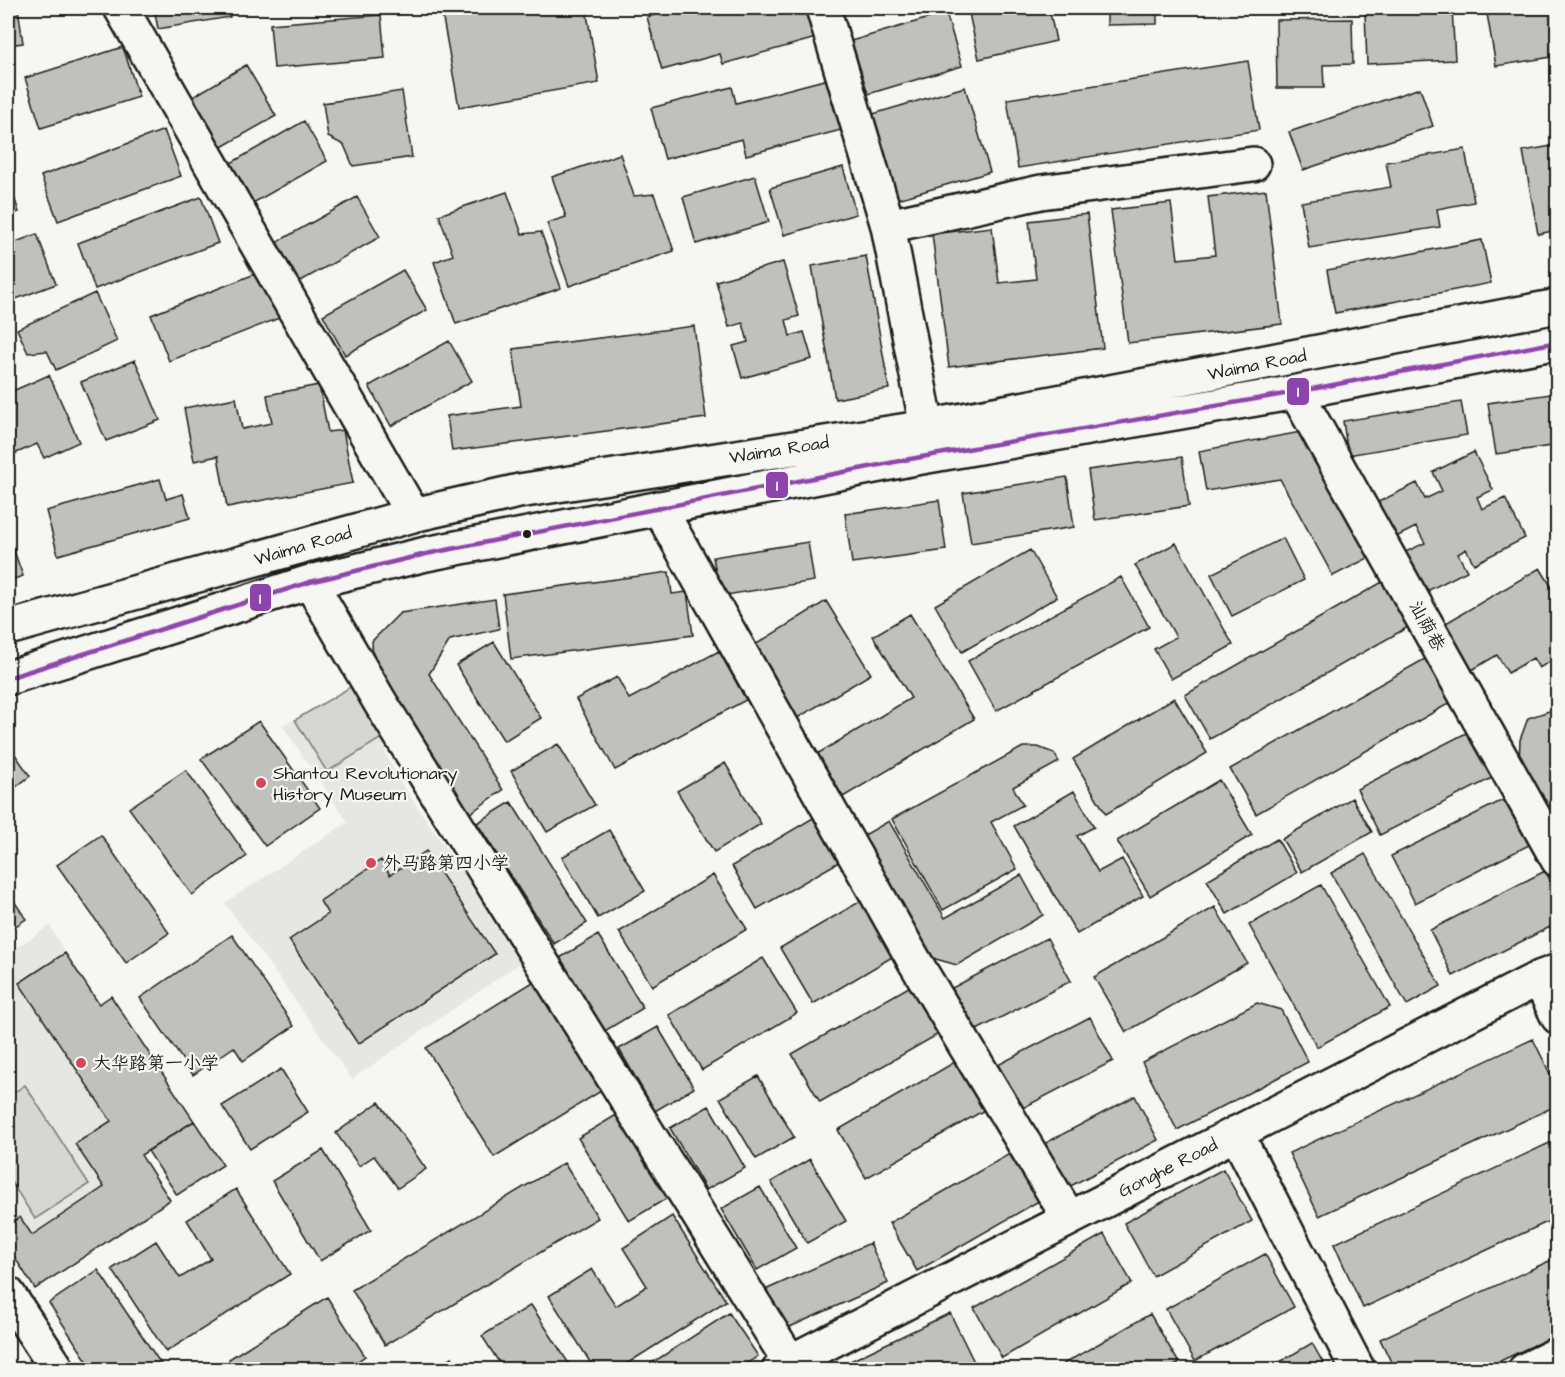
<svg xmlns="http://www.w3.org/2000/svg" width="1565" height="1377" font-family="'Architects Daughter','LXGW WenKai TC',sans-serif">
  <style>
    .built { fill: #e6e6e2 }
    .green { fill: #d6d6d2; stroke: #797977; stroke-width: 1.5 }
    .building { fill: #c0c0bd; stroke: #1c1c1c; stroke-width: 1.5 }
    .lines { fill: none; stroke-linecap: round; stroke-linejoin: round }
    .minor-casing { stroke: #1c1c1c; stroke-width: 38 }
    .minor { stroke: #f6f6f2; stroke-width: 33 }
    .bus-1-casing { stroke: #f6f6f2; stroke-width: 9 }
    .bus-1 { stroke: #8e44ad; stroke-width: 4.5 }
    .bus-dot { fill: #1c1c1c; stroke: #f6f6f2; stroke-width: 2 }
    .poi-dot { fill: #d1495b; stroke: #f6f6f2; stroke-width: 2 }
    .labels { text-anchor: middle; dominant-baseline: central; stroke-width: 4.5; stroke-linejoin: round; paint-order: stroke }
    .street-label { font-size: 18px; fill: #1c1c1c; stroke: #f6f6f2 }
    .poi-label { font-size: 18px; fill: #1c1c1c; stroke: #f6f6f2; text-anchor: start }
    .line-badge { stroke: #f6f6f2; stroke-width: 2 }
    .badge-label { font-size: 16px; text-anchor: middle; font-weight: bold; fill: #fff }
  </style>
  <rect width="100%" height="100%" fill="#f6f6f2"/>
  <filter id="ink" filterUnits="userSpaceOnUse"><feTurbulence type="fractalNoise" baseFrequency=".0167" numOctaves="2"/><feDisplacementMap in="SourceGraphic" scale="12" xChannelSelector="R" yChannelSelector="G"/><feConvolveMatrix kernelMatrix="1 2 1 2 8 2 1 2 1" color-interpolation-filters="sRGB"/></filter>
  <g filter="url(#ink)">
    <path class="built" d="M358,682L383,737L386,755L401,783L523,961L352,1079L225,903L348,822L282,725L295,720Z
      M50,926L65,953L99,1004L111,996L194,1121L141,1155L170,1200L35,1289L8,1248V953Z"/>
    <path class="green" d="M352,686L383,737L327,772L295,720Z
      M25,1085L89,1184L35,1219L8,1177V1097Z"/>
    <path class="building" d="M8,8H18L23,43L8,45Z
      M154,8H229L230,17L158,29Z
      M441,8H586L599,83L459,107Z
      M679,8H711L712,11L724,8H808L816,38L723,64L720,54L662,70L647,17Z
      M975,8H1049L1056,41L979,59L968,9Z
      M1107,8H1157V24L1107,25Z
      M1452,8L1455,60L1367,64L1365,11Z
      M1486,8H1558V56L1496,66Z
      M946,13L962,66L868,94L851,41Z
      M381,15L385,58L274,68L270,24Z
      M1352,19L1353,64L1323,65L1324,88H1277L1276,20Z
      M123,47L139,97L41,128L25,78Z
      M1248,61L1259,130L1018,168L1007,99Z
      M246,65L276,116L220,148L191,98Z
      M828,79L841,130L746,155L742,139L665,159L651,108L732,87L736,103Z
      M965,87L990,172L898,199L873,114Z
      M1420,88L1433,126L1303,170L1289,132Z
      M402,91L412,157L353,166L344,145L328,137L323,103Z
      M304,121L327,161L246,207L224,167Z
      M164,130L181,176L58,221L41,176Z
      M1558,145V230L1538,234L1523,151Z
      M1465,149L1474,202L1437,209L1440,227L1309,248L1301,202L1391,187L1386,162Z
      M620,154L634,196L654,194L674,251L569,286L547,223L566,217L552,177Z
      M843,167L856,214L784,235L770,188Z
      M755,176L769,222L696,244L683,197Z
      M8,178L19,212L8,216Z
      M1266,190L1282,324L1128,343L1111,210L1171,203L1178,259L1215,255L1208,197Z
      M507,192L522,234L541,232L561,288L456,324L434,262L453,255L439,215Z
      M201,197L218,243L95,289L78,243Z
      M357,197L380,237L299,282L277,242Z
      M1087,214L1103,348L949,367L932,234L992,227L999,283L1036,279L1029,221Z
      M37,234L56,284L8,302V245Z
      M1482,240L1491,283L1335,313L1327,270Z
      M866,256L889,389L835,399L812,266Z
      M783,262L799,316L786,320L790,336L804,332L812,359L742,378L733,346L748,342L743,323L729,327L716,281Z
      M403,270L427,310L345,355L323,315Z
      M260,272L279,318L169,361L151,315Z
      M95,293L117,341L56,370L47,351L28,353L17,329Z
      M694,326L706,418L452,451L447,416L521,406L513,349Z
      M449,341L472,381L391,426L369,386Z
      M135,360L160,420L106,441L81,382Z
      M49,375L79,442L44,458L37,444L12,455L8,445V393Z
      M319,385L328,432L343,430L353,483L227,507L218,456L194,461L184,408L236,398L242,429L272,423L267,395Z
      M1558,393V445L1496,454L1488,403Z
      M1461,402L1467,435L1348,455L1343,421Z
      M1306,431L1376,554L1333,576L1280,479L1206,491L1199,451Z
      M1474,452L1493,490L1477,497L1482,509L1505,498L1525,538L1474,564L1466,549L1458,554L1467,571L1419,595L1399,555L1425,543L1416,527L1390,540L1372,505L1417,483L1425,499L1442,491L1433,472Z
      M1182,457L1189,506L1095,520L1088,470Z
      M1067,477L1074,527L971,543L963,493Z
      M160,479L166,499L183,494L190,518L58,555L46,511Z
      M939,500L946,550L852,563L845,514Z
      M8,534L23,576L8,581Z
      M1283,538L1304,580L1232,616L1211,574Z
      M808,542L814,581L720,596L713,557Z
      M1176,543L1233,645L1171,679L1154,649L1176,637L1135,565Z
      M1030,550L1057,597L962,652L935,605Z
      M1540,568L1558,597V657L1539,668L1533,658L1508,673L1497,655L1462,676L1434,630Z
      M669,572L672,594L687,592L693,635L511,659L503,594Z
      M1121,577L1149,627L996,711L968,661Z
      M1384,581L1410,626L1210,739L1185,695Z
      M495,599L499,629L450,640L429,674L503,790L469,814L373,660L372,641L400,613Z
      M826,601L871,674L794,720L750,648Z
      M910,614L974,719L843,797L817,754L911,698L873,636Z
      M494,642L541,718L504,741L456,665Z
      M719,651L746,700L615,770L576,699L617,677L629,699Z
      M1430,656L1455,700L1256,814L1230,769Z
      M1174,698L1207,753L1106,814L1073,759Z
      M1558,708V839L1519,763L1520,740L1528,718Z
      M259,721L320,808L265,846L201,759Z
      M1472,730L1496,776L1380,835L1357,789Z
      M8,744L30,776L8,793Z
      M558,744L595,805L547,832L511,771Z
      M1023,747H1038L1054,753L1059,762L1013,787L1023,805L991,822L1017,869L943,910L892,819Z
      M725,763L761,824L714,852L677,791Z
      M186,770L247,856L192,895L129,808Z
      M1219,780L1252,835L1150,896L1117,841Z
      M1074,791L1094,827L1077,836L1098,872L1122,859L1143,896L1077,934L1014,826Z
      M1352,798L1372,832L1302,872L1282,839Z
      M1507,798L1531,844L1415,903L1391,856Z
      M511,802L587,923L554,944L477,823Z
      M813,818L839,862L757,909L732,866Z
      M889,821L945,918L1021,875L1043,915L957,965L918,954L854,841Z
      M609,830L645,891L598,918L562,857Z
      M101,835L169,933L126,963L57,865Z
      M1277,839L1297,873L1227,914L1207,880Z
      M426,851L495,954L358,1044L289,940L328,914L320,901L381,860L390,875Z
      M1365,854L1441,986L1407,1005L1331,873Z
      M1545,871L1558,894V923L1453,976L1430,930Z
      M713,875L747,929L652,986L619,932Z
      M1321,885L1390,1007L1317,1047L1249,925Z
      M8,892L26,919L8,931Z
      M866,898L899,953L813,1004L780,948Z
      M1215,907L1247,963L1126,1032L1094,977Z
      M232,935L294,1026L243,1061L234,1047L193,1075L140,998Z
      M598,935L643,1008L603,1032L558,959Z
      M1047,938L1071,981L975,1031L952,988Z
      M65,953L99,1004L111,996L194,1121L141,1155L170,1200L35,1289L8,1247V1225L20,1217L32,1235L104,1187L75,1144L111,1121L19,983Z
      M763,958L797,1013L702,1070L669,1015Z
      M533,982L601,1091L494,1157L426,1048Z
      M914,984L942,1032L820,1102L792,1054Z
      M1257,1003L1281,1010L1308,1062L1177,1130L1142,1062Z
      M1090,1017L1113,1061L1017,1111L994,1067Z
      M658,1027L694,1088L655,1111L619,1049Z
      M1533,1039L1558,1090V1105L1319,1216L1289,1153Z
      M960,1059L988,1108L866,1178L838,1130Z
      M281,1069L308,1112L250,1149L222,1106Z
      M758,1076L794,1137L756,1159L720,1098Z
      M1135,1096L1158,1140L1063,1190L1040,1146Z
      M379,1102L426,1169L398,1188L374,1156L359,1166L336,1133Z
      M709,1106L745,1168L706,1190L670,1128Z
      M618,1114L669,1197L629,1221L578,1138Z
      M194,1121L223,1165L177,1195L148,1151Z
      M1558,1139V1217L1363,1308L1334,1244Z
      M323,1150L371,1230L320,1261L272,1181Z
      M1011,1153L1039,1201L917,1271L889,1223Z
      M810,1159L846,1221L807,1243L771,1182Z
      M564,1163L598,1218L385,1345L352,1290Z
      M1223,1169L1252,1221L1153,1276L1124,1223Z
      M760,1187L796,1248L757,1270L721,1209Z
      M236,1189L290,1274L166,1352L112,1269L156,1241L180,1278L211,1259L187,1220Z
      M672,1216L726,1301L617,1370H595L549,1296L592,1269L616,1306L647,1286L623,1248Z
      M1104,1234L1132,1283L1002,1358L974,1308Z
      M870,1243L888,1283L781,1331L763,1291Z
      M1265,1254L1294,1307L1195,1361L1166,1309Z
      M1558,1257V1334L1481,1370H1395L1380,1339Z
      M98,1270L165,1370H93L49,1303Z
      M327,1297L365,1356L345,1370H235L229,1359Z
      M531,1305L573,1370H504L482,1336Z
      M729,1313L758,1356L737,1370H641Z
      M950,1313L978,1370H839L838,1367Z
      M1150,1314L1179,1363L1168,1370H1053Z
      M1312,1343L1327,1370H1266Z
      M452,1357L460,1370H432Z"/>
    <g class="lines">
      <g class="minor-casing">
        <path id="minor" d="M121,8L413,515
          M823,8L888,226L927,427
          M888,226L1041,192L1253,164
          M1296,392L1558,860
          M659,508L915,962L1069,1218
          M310,582L380,702L790,1362
          M8,628L413,515L519,491L927,427L1558,306
          M8,678L310,582L426,554L910,459L1296,392L1558,342
          M1539,978L1558,1017
          M1236,1133L1358,1370
          M8,1294L58,1370
          M779,1370L790,1362L1539,978L1558,971
          M1525,1370L1558,1354"/>
      </g>
      <use href="#minor" class="minor"/>
      <g class="bus-1-casing">
        <path id="bus-1" d="M8,678L310,582L426,554L910,459L1296,392L1558,342"/>
      </g>
      <use href="#bus-1" class="bus-1"/>
    </g>
  </g>
  <circle class="bus-dot" cx="527" cy="534" r="5"/>
  <g class="poi-dot">
    <circle cx="261" cy="783" r="6"/>
    <circle cx="371" cy="863" r="6"/>
    <circle cx="81" cy="1063" r="6"/>
  </g>
  <g class="labels">
    <g class="street-label">
      <text transform="translate(1257 365) rotate(-11)">Waima Road</text>
      <text transform="translate(779 450) rotate(-9)">Waima Road</text>
      <text transform="translate(303 546) rotate(-16)">Waima Road</text>
      <text transform="translate(1427 626) rotate(61)">汕荫巷</text>
      <text transform="translate(1168 1168) rotate(-27)">Gonghe Road</text>
    </g>
    <g class="poi-label">
      <text x="273" y="773">Shantou Revolutionary<tspan x="273" dy="21">History Museum</tspan></text>
      <text x="383" y="863">外马路第四小学</text>
      <text x="93" y="1063">大华路第一小学</text>
    </g>
  </g>
  <g class="line-badge">
    <rect x="1286" y="377" width="24" height="29" rx="6" fill="#8e44ad"/>
    <rect x="765" y="471" width="24" height="28" rx="6" fill="#8e44ad"/>
    <rect x="249" y="583" width="23" height="29" rx="6" fill="#8e44ad"/>
  </g>
  <g class="badge-label">
    <text x="1298" y="397">1</text>
    <text x="777" y="491">1</text>
    <text x="260" y="604">1</text>
  </g>
  <rect width="1565" height="1377" fill="none" stroke="#f6f6f2" stroke-width="30"/>
  <rect x="15" y="15" width="1535" height="1347" fill="none" stroke="#1c1c1c" stroke-width="2" filter="url(#ink)"/>
</svg>
